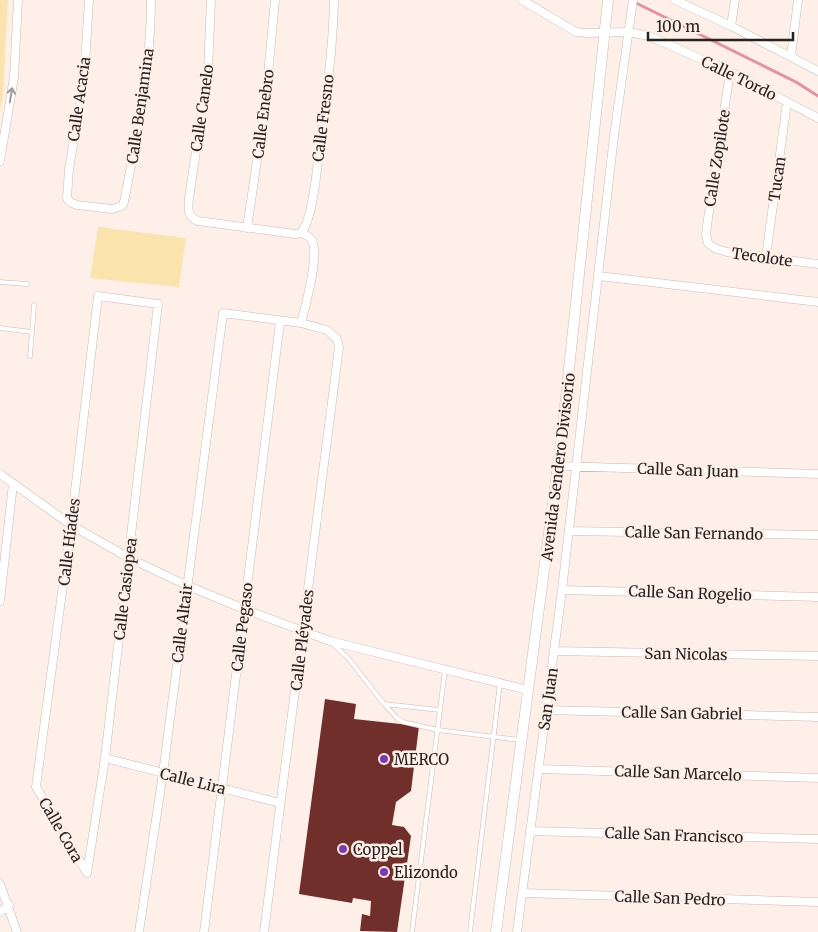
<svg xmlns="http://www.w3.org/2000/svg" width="818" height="932" font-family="Merriweather,serif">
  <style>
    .green { fill: #fbe3ae }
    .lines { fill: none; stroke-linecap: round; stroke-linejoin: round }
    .stream { stroke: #e094a2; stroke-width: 3 }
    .building { fill: #702f2a }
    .service-casing { stroke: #cab9b1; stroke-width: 5 }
    .minor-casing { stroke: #cab9b1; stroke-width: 9 }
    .tertiary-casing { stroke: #cab9b1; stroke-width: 11 }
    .service { stroke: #fff; stroke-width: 4 }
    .minor { stroke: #fff; stroke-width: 8 }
    .tertiary { stroke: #fff; stroke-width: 10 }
    .oneway { stroke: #9e9b9a }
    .poi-dot { fill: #7c38ac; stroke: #fef0e9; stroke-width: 2 }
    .labels { text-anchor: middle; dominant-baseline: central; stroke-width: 5; stroke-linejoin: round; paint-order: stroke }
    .street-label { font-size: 15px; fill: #28211e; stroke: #fef0e9 }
    .poi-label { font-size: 15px; fill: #28211e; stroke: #fef0e9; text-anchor: start }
  </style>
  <rect width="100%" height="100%" fill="#fef0e9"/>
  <path class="green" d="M0,0H8L3,94L0,112Z
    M98,227L186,238L179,287L90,278Z"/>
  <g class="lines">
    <path class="stream" d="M634,2L796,82L818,96"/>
  </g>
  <path class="building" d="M325,699L356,704L354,719L419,726L411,791L396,802L392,825L404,827L411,836L397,932L360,931L362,914L370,916L371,901L353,898L352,903L299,894Z"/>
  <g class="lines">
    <g class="service-casing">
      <path id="service" d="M0,282L27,284
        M0,328L32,332L34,305
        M30,356L32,332
        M332,643L348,658L384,704L396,717L403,722L438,730L520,740
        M384,704L440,710
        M412,932L445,670
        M470,932L500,683"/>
    </g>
    <g class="minor-casing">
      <path id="minor" d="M89,0L84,80L69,169L67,198L70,202L77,205L112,209L122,206L124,202C137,135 151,68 151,0
        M211,0L208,71L189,198C188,209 187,217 198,221L295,234L301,233
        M522,0L576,32L587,33L629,32L649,36L730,72L818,118
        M675,0L731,26L818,71
        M731,26L735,0
        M791,56L798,0
        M730,72L707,225L706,235L708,243L714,248L727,252L818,264
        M0,161L14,77L18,0
        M247,228L265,106L275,0
        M301,233C313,219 317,170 319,150C326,100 333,50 334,0
        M766,257L787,102
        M599,276L818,302
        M98,296L158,304L105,758L87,873L36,787L71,525Z
        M301,323C305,307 321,252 311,239C309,236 304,234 301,233
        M558,466L818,474
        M0,474L71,525L129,558L186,585L244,609L330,641L528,690
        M569,531L818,535
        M562,590L818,597
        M0,601L13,484
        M554,651L818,656
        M546,710L818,717
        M105,758L280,803
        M539,769L818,778
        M530,831L818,839
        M0,884L17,932
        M522,893L818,902
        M0,912L9,905
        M139,932L163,773L223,313L301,323L327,330L337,339L339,347L264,932
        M204,932L280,322
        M517,932L562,590L614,136L633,0"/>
    </g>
    <g class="tertiary-casing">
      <path id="tertiary" d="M496,932L562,435L608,0"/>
    </g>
    <use href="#service" class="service"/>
    <use href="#minor" class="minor"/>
    <use href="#tertiary" class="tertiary"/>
  </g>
  <defs><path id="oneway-shaft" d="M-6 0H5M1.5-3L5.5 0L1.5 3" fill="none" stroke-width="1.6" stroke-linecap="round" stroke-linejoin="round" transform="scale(1.25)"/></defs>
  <use class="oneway" href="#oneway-shaft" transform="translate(11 95) rotate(-81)"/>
  <g class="poi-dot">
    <circle cx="384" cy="759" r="5"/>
    <circle cx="343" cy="849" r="5"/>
    <circle cx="384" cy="872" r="5"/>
  </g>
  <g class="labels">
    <g class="street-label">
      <text transform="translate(739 78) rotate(26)">Calle Tordo</text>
      <text transform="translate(79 99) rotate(-82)">Calle Acacia</text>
      <text transform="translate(140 106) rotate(-82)">Calle Benjamina</text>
      <text transform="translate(202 108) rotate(-82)">Calle Canelo</text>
      <text transform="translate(263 114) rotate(-83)">Calle Enebro</text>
      <text transform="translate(323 118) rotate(-83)">Calle Fresno</text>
      <text transform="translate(717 158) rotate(-81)">Calle Zopilote</text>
      <text transform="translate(777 179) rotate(-82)">Tucan</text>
      <text transform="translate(762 257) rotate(8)">Tecolote</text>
      <text transform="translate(558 467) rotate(-83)">Avenida Sendero Divisorio</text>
      <text transform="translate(688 470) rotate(2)">Calle San Juan</text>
      <text transform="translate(694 533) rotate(1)">Calle San Fernando</text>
      <text transform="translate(69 542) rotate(-83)">Calle Híades</text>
      <text transform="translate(125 589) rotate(-83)">Calle Casiopea</text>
      <text transform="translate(690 593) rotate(2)">Calle San Rogelio</text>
      <text transform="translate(182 623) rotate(-83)">Calle Altair</text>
      <text transform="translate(242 627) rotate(-83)">Calle Pegaso</text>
      <text transform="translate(302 640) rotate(-83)">Calle Pléyades</text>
      <text transform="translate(686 654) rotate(1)">San Nicolas</text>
      <text transform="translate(548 699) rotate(-82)">San Juan</text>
      <text transform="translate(682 713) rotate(1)">Calle San Gabriel</text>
      <text transform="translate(678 773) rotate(2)">Calle San Marcelo</text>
      <text transform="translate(193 781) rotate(14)">Calle Lira</text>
      <text transform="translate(61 830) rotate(60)">Calle Cora</text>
      <text transform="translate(674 835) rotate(2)">Calle San Francisco</text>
      <text transform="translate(670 898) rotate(2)">Calle San Pedro</text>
    </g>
    <g class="poi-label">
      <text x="394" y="759">MERCO</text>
      <text x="353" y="849">Coppel</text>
      <text x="394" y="872">Elizondo</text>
    </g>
  </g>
  <path d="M648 32v8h145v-8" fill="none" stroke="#28211e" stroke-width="2.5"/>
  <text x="656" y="32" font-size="15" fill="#28211e" stroke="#fef0e9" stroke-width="4" paint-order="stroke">100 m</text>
</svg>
